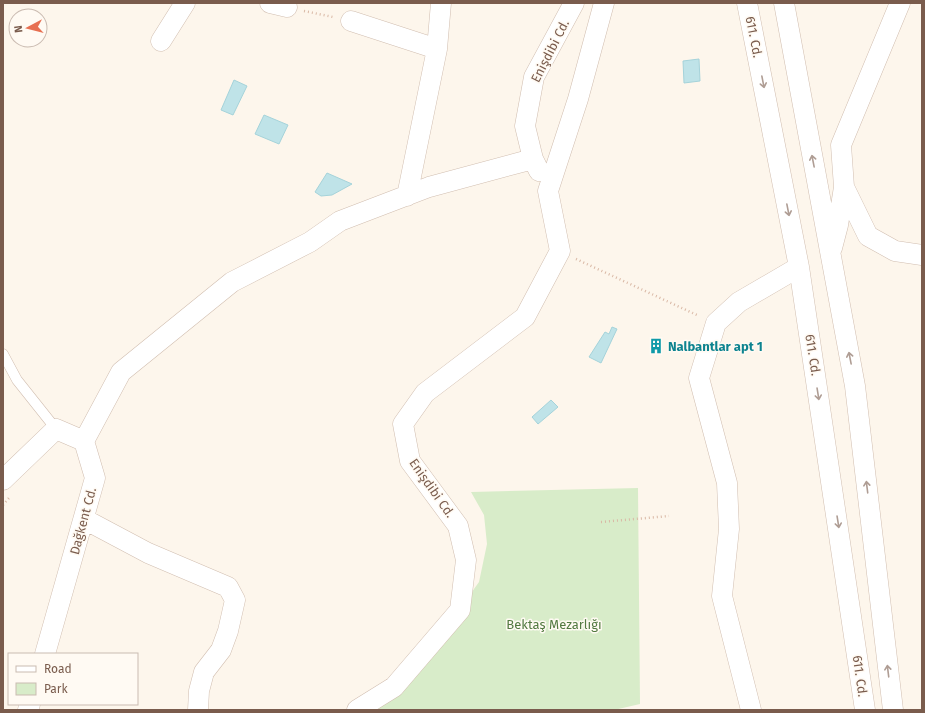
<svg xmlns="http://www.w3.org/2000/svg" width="925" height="713" font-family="'Fira Sans',sans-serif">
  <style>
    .green { fill: #d8ecc9 }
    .water { fill: #bfe3e8; stroke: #a5d3da }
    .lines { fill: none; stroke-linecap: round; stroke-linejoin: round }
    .service-casing { stroke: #d1beb0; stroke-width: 11 }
    .minor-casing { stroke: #d1beb0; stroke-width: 21 }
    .path { stroke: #d9b8a5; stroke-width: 2.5; stroke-dasharray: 1 3; stroke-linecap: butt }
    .service { stroke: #fff; stroke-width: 10 }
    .minor { stroke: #fff; stroke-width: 20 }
    .oneway { stroke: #af9d94 }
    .labels { text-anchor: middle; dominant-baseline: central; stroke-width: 3; stroke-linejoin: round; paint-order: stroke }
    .street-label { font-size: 13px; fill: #7a5c4d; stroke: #fffaf3 }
    .culture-label { font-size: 13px; font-weight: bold; fill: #0d838f; stroke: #fffaf3; text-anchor: start }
    .park-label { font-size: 13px; fill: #537a41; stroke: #fffaf3 }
  </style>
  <rect width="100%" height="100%" fill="#fdf6ec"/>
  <path class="green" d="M638,488L640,704L614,710H355L414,664L433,646L479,582L487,544L484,515L471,492Z"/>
  <path class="water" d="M699,59L700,81L684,83L683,61Z
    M234,80L247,86L233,115L221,110Z
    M264,115L288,125L279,144L255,134Z
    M327,173L352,184L332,195L321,196L315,192Z
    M612,327L617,329L601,363L589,357L605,332L609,334Z
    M551,400L558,407L538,424L532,417Z"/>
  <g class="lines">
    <g class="service-casing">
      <path id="service" d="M3,354L17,380L56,429"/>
    </g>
    <g class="minor-casing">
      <path id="minor" d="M270,3L287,7
        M747,3L799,267L865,710
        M784,3L855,386L893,710
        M900,3L841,145L844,187L868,236L895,251L922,255
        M351,21L437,49
        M161,41L185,3
        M539,171L533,159L525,126L534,77L574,3
        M407,196L437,49L441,3
        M832,248L838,225L844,187
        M84,441L121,372L232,282L310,242L340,221L429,187L533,159
        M3,480L56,429L84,441L95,478L45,654
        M84,519L148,553L228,587L235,600L228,631L221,650L204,672L199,691L198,710
        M28,710L30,704
        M357,710L394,687L460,610L466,560L458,526L410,461L403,424L425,393L525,317L560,251L548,191L578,99L604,3
        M751,710L722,596L729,529L727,483L699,378L716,323L739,302L799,267"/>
    </g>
    <path class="path" d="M304,11L333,17
      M576,259L699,316
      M3,505L9,498
      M601,522L669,516"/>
    <use href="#service" class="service"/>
    <use href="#minor" class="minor"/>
  </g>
  <defs><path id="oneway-shaft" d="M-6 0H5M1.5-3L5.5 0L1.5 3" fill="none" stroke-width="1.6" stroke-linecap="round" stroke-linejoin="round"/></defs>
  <g class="oneway">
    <use href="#oneway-shaft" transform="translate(763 82) rotate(79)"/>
    <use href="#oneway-shaft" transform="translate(813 161) rotate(-101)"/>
    <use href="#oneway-shaft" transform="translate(788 210) rotate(79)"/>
    <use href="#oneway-shaft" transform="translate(850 358) rotate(-101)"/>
    <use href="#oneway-shaft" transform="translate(818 394) rotate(81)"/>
    <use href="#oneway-shaft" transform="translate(867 487) rotate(-97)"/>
    <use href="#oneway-shaft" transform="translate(838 522) rotate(81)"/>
    <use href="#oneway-shaft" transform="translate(888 671) rotate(-97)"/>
  </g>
  <defs>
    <g id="building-bare" transform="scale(1.2)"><path d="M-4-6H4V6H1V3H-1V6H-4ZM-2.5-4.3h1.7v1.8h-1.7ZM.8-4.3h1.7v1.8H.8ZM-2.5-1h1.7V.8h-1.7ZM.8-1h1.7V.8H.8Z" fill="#0f9aa8" stroke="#fffaf3" stroke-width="2.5" paint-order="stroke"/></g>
  </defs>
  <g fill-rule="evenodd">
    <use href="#building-bare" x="656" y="346"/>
  </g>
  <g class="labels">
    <g class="street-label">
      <text transform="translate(754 37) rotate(79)">611. Cd.</text>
      <text transform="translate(550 51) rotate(-63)">Enişdibi Cd.</text>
      <text transform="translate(813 355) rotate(81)">611. Cd.</text>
      <text transform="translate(432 488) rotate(55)">Enişdibi Cd.</text>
      <text transform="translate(83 521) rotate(-75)">Dağkent Cd.</text>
      <text transform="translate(860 676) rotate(82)">611. Cd.</text>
    </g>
    <g class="culture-label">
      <text x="668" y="346">Nalbantlar apt 1</text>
    </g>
    <g class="park-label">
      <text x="554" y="624">Bektaş Mezarlığı</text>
    </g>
  </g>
  <rect width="925" height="713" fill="none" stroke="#7a5c4d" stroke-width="8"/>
  <rect x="8" y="653" width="130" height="52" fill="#fffaf3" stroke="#cabbb1"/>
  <rect x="16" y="666" width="20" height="6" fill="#ffffff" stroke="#cabbb1"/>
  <text x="44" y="673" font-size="12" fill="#7a5c4d">Road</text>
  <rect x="16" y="683" width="20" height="12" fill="#d8ecc9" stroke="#cabbb1"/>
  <text x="44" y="693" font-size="12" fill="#7a5c4d">Park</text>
  <g transform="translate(28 28) rotate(263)"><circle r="19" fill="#fffaf3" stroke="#cabbb1"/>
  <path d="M0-3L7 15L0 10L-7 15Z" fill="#e76f51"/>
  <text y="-6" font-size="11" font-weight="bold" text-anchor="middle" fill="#7a5c4d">N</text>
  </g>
</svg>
